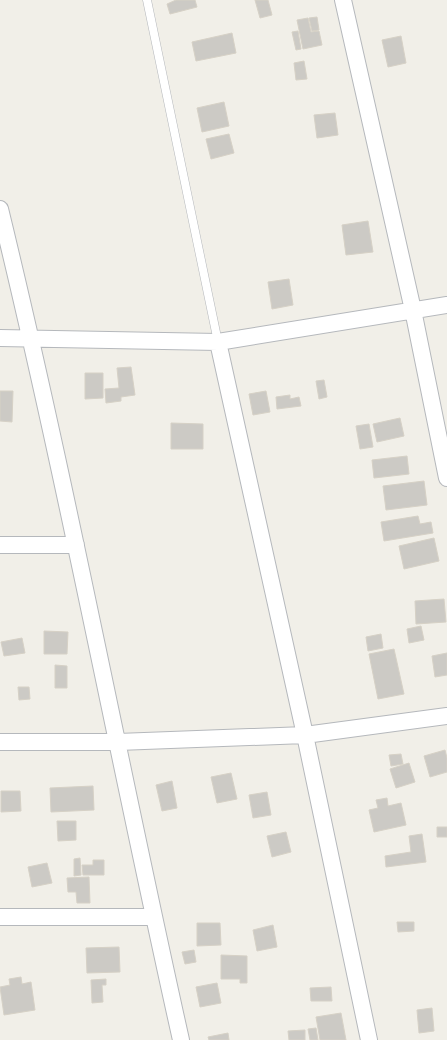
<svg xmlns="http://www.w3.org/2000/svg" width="447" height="1040" font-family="'Fira Sans Condensed',sans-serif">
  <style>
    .building { fill: #cccac5; stroke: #d6d1c6 }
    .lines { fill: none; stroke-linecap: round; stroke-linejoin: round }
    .lane-casing { stroke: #b5b8bc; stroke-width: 9 }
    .street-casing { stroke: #b5b8bc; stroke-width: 18 }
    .lane { stroke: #fff; stroke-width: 8 }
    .street { stroke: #fff; stroke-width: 16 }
  </style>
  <rect width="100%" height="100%" fill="#f1efe8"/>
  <path class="building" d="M176,0H195L197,7L170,14L167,4Z
    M255,0H268L272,15L260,18Z
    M317,17L319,30L312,31L309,18Z
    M308,18L311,32L319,31L322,45L303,49L297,20Z
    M298,31L301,49L296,50L292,32Z
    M232,33L236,53L196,61L192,42Z
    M401,36L406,63L388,67L382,40Z
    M304,61L307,79L296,80L294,63Z
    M224,102L229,126L202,132L197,108Z
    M335,113L338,135L317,138L314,115Z
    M229,134L234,153L211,159L206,139Z
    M368,221L373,252L346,255L342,225Z
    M289,279L293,305L272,309L268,282Z
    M131,367L135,395L121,397V401L106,403L105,389L119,388L117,368Z
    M85,373H103V398L85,399Z
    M324,380L327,397L319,399L316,381Z
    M0,391H13L12,422L0,421Z
    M266,391L270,412L253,415L249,394Z
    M290,395V399L299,397L301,406L277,409L276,397Z
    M400,418L404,436L377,442L373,424Z
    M171,423L203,424V449H171Z
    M369,424L373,447L360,449L356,426Z
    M407,456L409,474L374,478L372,460Z
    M424,481L427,505L386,510L383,486Z
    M418,516L420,524L431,522L433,533L384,541L381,522Z
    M434,538L439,561L404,569L399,546Z
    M444,599L446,622L416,624L415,601Z
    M421,626L424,640L409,643L407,629Z
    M44,631L68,632L67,654H44Z
    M381,634L383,648L368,651L366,637Z
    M22,638L25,653L4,656L1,642Z
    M394,649L404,694L378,699L369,654Z
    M447,653V675L435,677L432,656Z
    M55,665L67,666V688H55Z
    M18,687H29L30,699L19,700Z
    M445,750L447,758V772L430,777L424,756Z
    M401,754L403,764L391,766L389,755Z
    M409,763L415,782L396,788L390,769Z
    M231,773L237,799L217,803L211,777Z
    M172,781L177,808L162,811L156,785Z
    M93,786L94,810L51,812L50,788Z
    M1,791H20L21,811L1,812Z
    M267,792L271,815L253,818L249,795Z
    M387,798L388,806L401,803L406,825L374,832L369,810L378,808L376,800Z
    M57,821H76V840L58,841Z
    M437,827H447V837H437Z
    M286,832L291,852L272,857L267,836Z
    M422,834L426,862L386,867L385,856L411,852L409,836Z
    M80,858L81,875L74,876V859Z
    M93,860H104V875H83L82,865H93Z
    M47,863L52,883L32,887L28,867Z
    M89,877L90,903H77L76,892H68L67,878Z
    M397,922H414V931L398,932Z
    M197,923H220L221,945L197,946Z
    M273,925L277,947L257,951L253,930Z
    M119,947L120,972L87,973L86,948Z
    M194,950L196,962L185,964L182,952Z
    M221,955L247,956V983H240V979H221Z
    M21,977L22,984L31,982L35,1010L4,1015L0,987L10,985L9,979Z
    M106,979V985H102L103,1002L92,1003L91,980Z
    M217,983L221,1003L200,1007L196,987Z
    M331,987L332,1001H311L310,988Z
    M432,1008L434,1031L419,1033L417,1010Z
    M341,1013L346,1040H320L316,1017Z
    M316,1028L318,1040H310L308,1029Z
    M305,1030V1040H289L288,1031Z
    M228,1033L229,1040H209L208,1037Z"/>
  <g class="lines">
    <g class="lane-casing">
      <path id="lane" d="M147,0L218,342"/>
    </g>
    <g class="street-casing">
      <path id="street" d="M343,0L413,310L447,478
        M0,209C67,484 119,763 181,1040
        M0,338L218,342L447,305
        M218,342L305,735L369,1040
        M0,545H76
        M0,742H118L305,735L447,716
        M0,917H153"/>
    </g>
    <use href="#lane" class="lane"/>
    <use href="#street" class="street"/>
  </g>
</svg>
